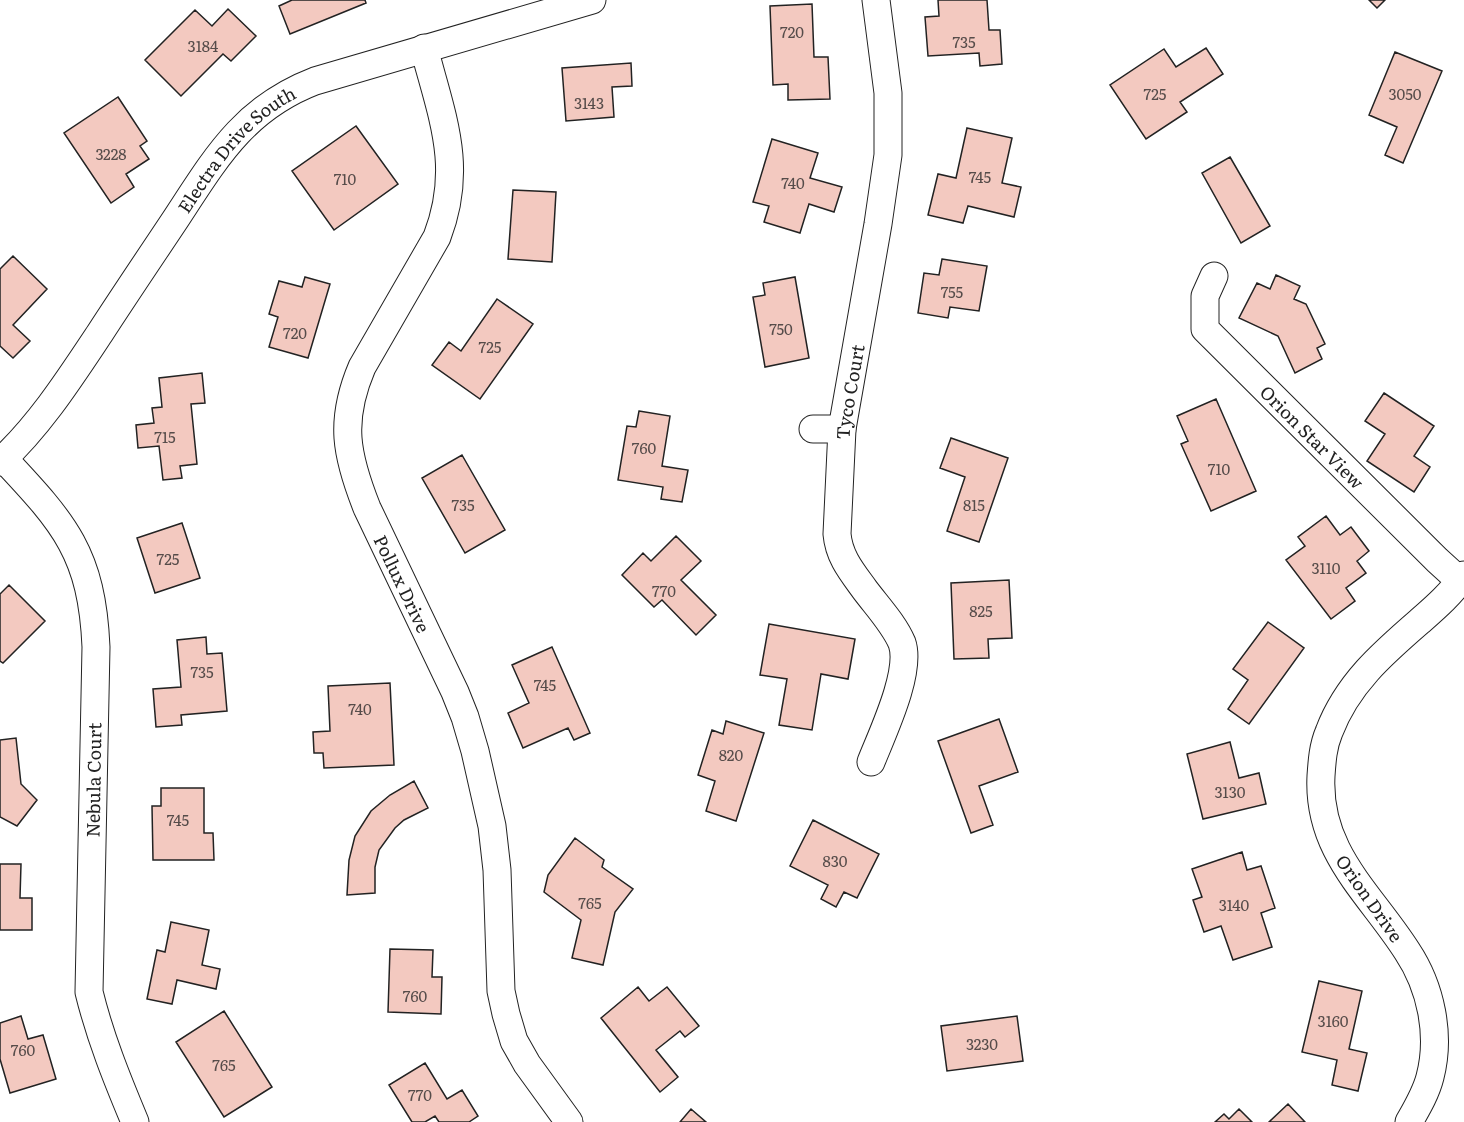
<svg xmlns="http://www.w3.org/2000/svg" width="1464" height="1122" font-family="Literata,serif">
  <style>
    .building { fill: #f3c9c0; stroke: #222; stroke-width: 1.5 }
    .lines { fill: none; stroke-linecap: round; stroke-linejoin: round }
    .minor-casing { stroke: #222; stroke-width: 29 }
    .minor { stroke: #fff; stroke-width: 27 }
    .labels { text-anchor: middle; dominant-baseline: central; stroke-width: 4.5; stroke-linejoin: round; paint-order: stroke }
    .number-label { font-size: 15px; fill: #564c4a }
    .street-label { font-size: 18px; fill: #222; stroke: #fff }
  </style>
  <rect width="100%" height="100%" fill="#fff"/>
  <path class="building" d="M292,0H365L366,3L290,34L279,6Z
    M938,0H987L989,30H1000L1002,64L980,66L979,53L928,56L925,17L939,16Z
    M1369,0H1385L1377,8Z
    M812,4L814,57H828L830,99L788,100V84L773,85L770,6Z
    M228,9L256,36L231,61L223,54L181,96L145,60L195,10L212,26Z
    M1206,48L1223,74L1180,102L1187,112L1146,139L1110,85L1164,49L1176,67Z
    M1395,52L1442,71L1403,163L1385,155L1397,127L1369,115Z
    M631,63L632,86L612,87L614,117L566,121L562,68Z
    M118,97L147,141L140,146L149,159L126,174L134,187L111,203L64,133Z
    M356,126L398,184L334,230L292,171Z
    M967,128L1012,138L1002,183L1021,187L1014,217L968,206L963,223L928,215L938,174L956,178Z
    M772,139L818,153L810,178L842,187L834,212L809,204L800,233L764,222L769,206L753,202Z
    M1230,157L1270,226L1241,243L1202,173Z
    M513,190L556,192L552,262L508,259Z
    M13,256L47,289L13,325L30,341L13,358L0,346V269Z
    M942,259L987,266L979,311L950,307L948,318L918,313L924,273L939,275Z
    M1276,275L1300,286L1294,299L1306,304L1325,344L1317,348L1322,359L1295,373L1278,336L1239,318L1257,283L1270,289Z
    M305,277L330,284L308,358L269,347L278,317L269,314L279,281L302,287Z
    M795,277L809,358L765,367L753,297L765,295L763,283Z
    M497,299L533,324L480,399L432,365L449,342L461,351Z
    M202,373L205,403L191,404L197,464L180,466L182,478L163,480L159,446L138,448L136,425L154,423L152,408L162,407L159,378Z
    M1384,393L1434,426L1414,456L1430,467L1414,492L1367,461L1385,434L1365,421Z
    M1216,399L1256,491L1211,511L1181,444L1188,441L1177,416Z
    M639,411L670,416L662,466L688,470L682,502L661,499L663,487L618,480L627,426L636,427Z
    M951,438L1008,458L979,542L947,531L965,477L940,468Z
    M462,455L505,530L465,553L422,478Z
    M1326,516L1340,535L1351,527L1369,551L1357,561L1366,573L1346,588L1355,601L1331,619L1286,560L1305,546L1298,537Z
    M182,523L200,578L155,593L137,538Z
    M676,536L701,561L681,580L716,615L696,635L662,600L654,607L622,575L643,553L651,561Z
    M1009,580L1012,638L988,639L989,658L954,659L951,583Z
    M9,585L45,621L3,663L0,661V594Z
    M1268,622L1304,648L1249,724L1228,709L1248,680L1233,669Z
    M769,624L855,639L848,679L821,674L812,730L779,725L787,679L760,675Z
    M206,637L207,654L222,653L227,711L181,715L182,725L156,727L153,689L181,687L177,640Z
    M552,647L590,733L574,740L568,728L523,748L508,713L529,703L512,665Z
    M390,683L394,765L324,768L323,753H314L313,732L330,731L328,686Z
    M999,719L1018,772L979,786L993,825L971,833L938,741Z
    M726,721L764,733L736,821L706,811L715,781L698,775L712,730L723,734Z
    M16,738L21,784L37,800L17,826L0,817V740Z
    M1230,742L1239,778L1259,773L1266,804L1203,819L1187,754Z
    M414,781L428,808L404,820L395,828L379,850L375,867V893L347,895L349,860L355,836L371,811L390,795Z
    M161,788H204V833H213L214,860H153L152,806H161Z
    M813,820L879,854L857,898L844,892L836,907L821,899L828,885L790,866Z
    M575,838L604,860L602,867L633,889L615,912L603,965L572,958L581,920L544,892L548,875Z
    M1242,852L1247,870L1261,866L1275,908L1261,913L1272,947L1233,960L1221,926L1204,932L1193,900L1202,897L1192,869Z
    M0,864H21L20,898H32V930H0Z
    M171,922L209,930L202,965L220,969L216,989L177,980L172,1004L147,999L157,950L165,952Z
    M390,949L433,950L432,977H442L441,1014L388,1012Z
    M1319,981L1362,991L1349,1049L1367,1053L1358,1091L1332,1085L1337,1060L1302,1052Z
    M638,987L649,1001L667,987L699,1026L685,1037L680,1031L656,1050L678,1077L660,1092L601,1018Z
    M224,1011L272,1087L224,1117L176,1042Z
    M21,1016L28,1039L43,1035L56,1079L10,1093L0,1059V1023Z
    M1017,1016L1023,1061L947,1071L941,1026Z
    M425,1063L447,1099L462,1090L478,1116L469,1122H439L435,1116L425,1122H412L389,1085Z
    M1288,1104L1305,1122H1269Z
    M691,1109L706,1122H680Z
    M1239,1109L1252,1122H1215L1224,1114L1229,1119Z"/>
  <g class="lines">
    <g class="minor-casing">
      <g id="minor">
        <path id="s1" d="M424,48C442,117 464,167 437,237L362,367C339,421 346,455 367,508L455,692L465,717L475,751L492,826L497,870L501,991L506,1014L514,1041L527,1064L569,1122"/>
        <path id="s2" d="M1214,276L1205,296V329L1437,560L1460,581"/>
        <path d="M813,429H842"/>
        <path d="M4,459C65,524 92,554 96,647L89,992C100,1037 117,1079 135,1122"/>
        <path id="s3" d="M0,462C40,425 70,378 100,333C124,296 149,259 173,223C214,161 242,109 315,81L592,0"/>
        <path id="s4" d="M871,762C882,734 912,672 902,643C894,624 877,606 865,590C852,572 839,557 837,534L842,429L878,224L888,155V93L876,0"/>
        <path d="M1409,1122C1417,1108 1426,1093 1430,1077C1441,1035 1431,987 1407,951C1370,893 1317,852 1321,776C1322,761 1323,746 1329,732C1347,684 1383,653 1420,621C1436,607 1452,593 1464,575"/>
      </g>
    </g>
    <use href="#minor" class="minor"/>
  </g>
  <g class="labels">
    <g class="number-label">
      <text x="792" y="31">720</text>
      <text x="964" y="41">735</text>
      <text x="203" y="45">3184</text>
      <text x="1155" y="93">725</text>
      <text x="1405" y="93">3050</text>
      <text x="589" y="102">3143</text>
      <text x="111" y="153">3228</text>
      <text x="980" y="176">745</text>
      <text x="345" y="178">710</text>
      <text x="793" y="182">740</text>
      <text x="952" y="291">755</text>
      <text x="781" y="328">750</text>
      <text x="295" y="332">720</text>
      <text x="490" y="346">725</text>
      <text x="165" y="436">715</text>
      <text x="644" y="447">760</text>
      <text x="1219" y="468">710</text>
      <text x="463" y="504">735</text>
      <text x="974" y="504">815</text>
      <text x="168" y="558">725</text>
      <text x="1326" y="567">3110</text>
      <text x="664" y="590">770</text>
      <text x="981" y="610">825</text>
      <text x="202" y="671">735</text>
      <text x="545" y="684">745</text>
      <text x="360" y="708">740</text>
      <text x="731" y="754">820</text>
      <text x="1230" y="791">3130</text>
      <text x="178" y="819">745</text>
      <text x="835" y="860">830</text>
      <text x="590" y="902">765</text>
      <text x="1234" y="904">3140</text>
      <text x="415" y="995">760</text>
      <text x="1333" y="1020">3160</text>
      <text x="982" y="1043">3230</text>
      <text x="23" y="1049">760</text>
      <text x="224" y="1064">765</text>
      <text x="420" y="1094">770</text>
    </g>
    <g class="street-label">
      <text stroke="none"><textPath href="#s3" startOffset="394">Electra Drive South</textPath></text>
      <text stroke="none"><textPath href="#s4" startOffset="396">Tyco Court</textPath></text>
      <text stroke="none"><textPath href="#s2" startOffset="207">Orion Star View</textPath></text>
      <text stroke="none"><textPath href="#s1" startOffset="573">Pollux Drive</textPath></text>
      <text transform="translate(93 780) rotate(-89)">Nebula Court</text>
      <text transform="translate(1370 898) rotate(55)">Orion Drive</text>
    </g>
  </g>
</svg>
